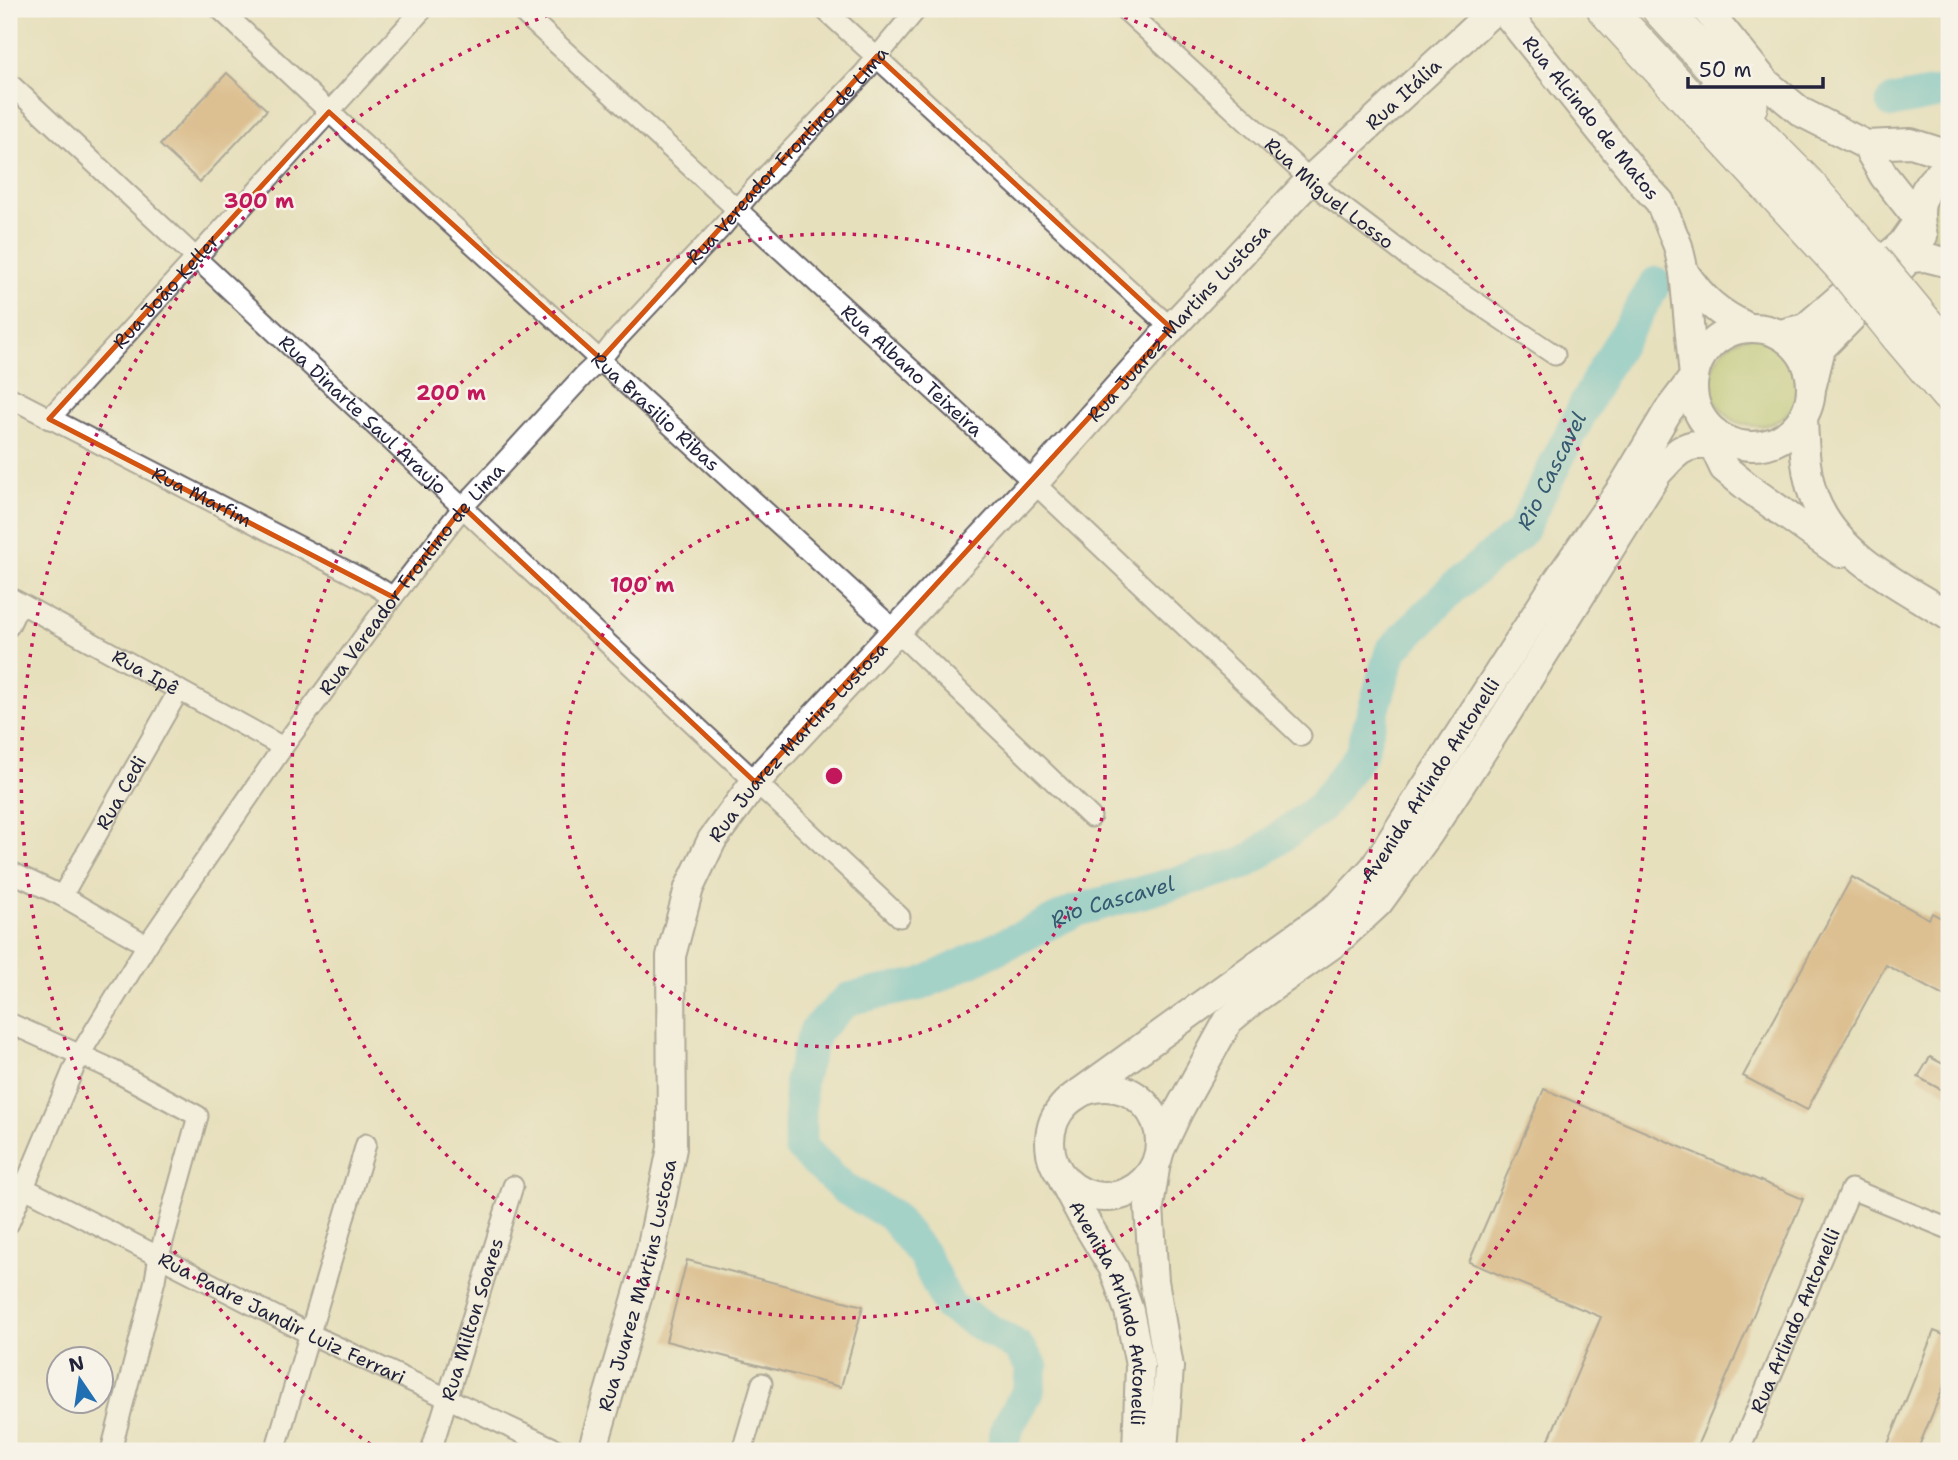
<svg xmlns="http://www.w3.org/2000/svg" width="1958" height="1460" font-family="'Shantell Sans',sans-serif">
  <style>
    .green { fill: #afc164; stroke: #687250; stroke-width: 2 }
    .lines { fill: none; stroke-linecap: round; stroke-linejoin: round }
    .river { stroke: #56c0d3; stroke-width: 33 }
    .building { fill: #cf995d }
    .street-casing { stroke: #676468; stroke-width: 23 }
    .secondary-casing { stroke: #676468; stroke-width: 32 }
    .highway-casing { stroke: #676468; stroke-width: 40 }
    .street { stroke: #fff; stroke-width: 19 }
    .secondary { stroke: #fff; stroke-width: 28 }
    .highway { stroke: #fff; stroke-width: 37 }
    .highway-bridge-casing { stroke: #676468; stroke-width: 40; stroke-linecap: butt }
    .highway-bridge { stroke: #fff; stroke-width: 37 }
    .marked { fill: none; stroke: #d45411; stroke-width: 5; stroke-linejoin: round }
    .ring { fill: none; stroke: #c2185b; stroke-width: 3.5; stroke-dasharray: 3.5 7 }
    .labels { text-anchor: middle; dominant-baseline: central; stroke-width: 5; stroke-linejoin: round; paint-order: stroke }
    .street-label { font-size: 19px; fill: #22223b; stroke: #f7f3e8 }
    .water-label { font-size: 21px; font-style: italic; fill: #345970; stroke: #f7f3e8 }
    .centre { fill: #c2185b; stroke: #f7f3e8; stroke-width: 3.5 }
    .ring-label { font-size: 21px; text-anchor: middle; font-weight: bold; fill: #c2185b; stroke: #f7f3e8; stroke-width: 5; stroke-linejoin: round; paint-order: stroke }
  </style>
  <rect width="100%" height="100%" fill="#f7f3e8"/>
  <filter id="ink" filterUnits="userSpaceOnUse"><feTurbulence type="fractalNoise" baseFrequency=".0143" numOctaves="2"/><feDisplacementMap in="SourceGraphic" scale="14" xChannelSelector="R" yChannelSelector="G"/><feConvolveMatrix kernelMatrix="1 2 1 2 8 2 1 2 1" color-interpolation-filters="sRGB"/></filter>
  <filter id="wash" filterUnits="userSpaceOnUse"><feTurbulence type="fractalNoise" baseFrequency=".00686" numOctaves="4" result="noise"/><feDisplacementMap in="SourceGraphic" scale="28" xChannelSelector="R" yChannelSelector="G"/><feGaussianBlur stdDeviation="1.57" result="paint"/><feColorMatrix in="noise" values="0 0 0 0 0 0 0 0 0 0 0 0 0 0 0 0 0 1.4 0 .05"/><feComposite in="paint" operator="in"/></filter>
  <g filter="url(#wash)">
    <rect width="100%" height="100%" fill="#e7e0bd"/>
    <path class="green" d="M1949,179V252C1931,238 1931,230 1929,208Z
      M1711 381a45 45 0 1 1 90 0a45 45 0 1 1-90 0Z"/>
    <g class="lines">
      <g class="river">
        <path d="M1892,102L1949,91"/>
        <path id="s1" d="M1002,1451L1007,1427L1028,1392L1032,1367L1018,1347L949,1306L923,1254L891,1215L844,1188L800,1147V1081L815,1031L848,999L922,984L1075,911L1246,863L1321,807L1361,753L1391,651L1453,588L1521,532L1599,377L1656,283"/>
      </g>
    </g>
    <g id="blocks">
      <path class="building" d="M227,73L267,110L200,182L160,145Z
        M1852,877L1929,919L1932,913L1949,922V999L1886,965L1807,1110L1743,1076Z
        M1930,1057L1949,1067V1094L1918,1077Z
        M1544,1089L1803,1199L1695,1451H1544L1601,1317L1469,1262Z
        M687,1260L863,1306L841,1387L666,1341Z
        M1934,1331L1949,1337V1374L1917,1451H1905L1888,1444Z"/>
    </g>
  </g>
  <g filter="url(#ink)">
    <use href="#blocks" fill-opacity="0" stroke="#676468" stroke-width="2"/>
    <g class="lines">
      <g class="street-casing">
        <g id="street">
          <path id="s2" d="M220,9L354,135L912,646L1091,817"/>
          <path id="s3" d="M519,9L1013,463L1301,736"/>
          <path d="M824,9L1171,328"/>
          <path id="s4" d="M1124,9L1328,196L1411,259L1555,355"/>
          <path id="s5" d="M9,83L900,917"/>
          <path id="s6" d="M9,397L374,585L393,597"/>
          <path id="s7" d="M49,419L423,9"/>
          <path id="s8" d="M9,597L283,747"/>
          <path d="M9,626L20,603"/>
          <path d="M9,871L62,896L147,945"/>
          <path id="s9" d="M62,896L179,690"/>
          <path d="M9,1023L105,1066L198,1116L159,1256L155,1280L111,1451"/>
          <path id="s10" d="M9,1180L310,1334L560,1451"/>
          <path id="s11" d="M9,1223L79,1056L147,945L283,747L393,597L463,507L584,375L601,359L616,340L723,226L752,191L863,74L917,9"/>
          <path d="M275,1451L366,1144"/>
          <path id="s12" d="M431,1451L513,1186"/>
          <path d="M742,1451L762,1383"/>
          <path id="s13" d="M1739,1451L1851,1189L1949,1229"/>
        </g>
      </g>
      <g class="secondary-casing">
        <g id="secondary">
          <path d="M1706,9L1766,83L1801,112L1866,145L1911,143L1949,155"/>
          <path d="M1866,145L1884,176L1919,220"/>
          <path d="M1923,236C1916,209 1920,182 1949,169"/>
          <path d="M1684,272C1703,300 1718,313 1749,328"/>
          <circle cx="1752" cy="387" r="59"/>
          <path d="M1780,334L1805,328L1902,244L1919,220"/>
          <path d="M1812,385L1821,348L1910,258L1925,257L1949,263"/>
          <path d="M1803,417C1804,447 1805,480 1818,507C1844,560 1902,586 1949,616"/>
          <path d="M1714,432L1717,453L1724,468L1750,489L1840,553"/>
          <circle cx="1105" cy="1142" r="55"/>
          <path id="s14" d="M1074,1097L1339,906L1374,868L1558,580L1622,488L1668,411L1694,377L1684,272L1678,246L1660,202L1644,185L1503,9"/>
          <path d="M1160,1150L1179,1110L1228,1021L1252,1001L1337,941L1378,903L1429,833L1503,719L1658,472C1670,460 1681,444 1699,445L1714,432"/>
          <path d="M1155,1168L1149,1207L1154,1281L1169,1367L1163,1451"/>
          <path id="s15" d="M1063,1180L1081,1214L1114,1269L1129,1311L1140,1365L1137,1451"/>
          <path id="s16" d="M592,1451L651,1250L672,1148L671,956L689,888L712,840L755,782L1034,483L1171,328L1310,180L1495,9"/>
        </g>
      </g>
      <g class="highway-casing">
        <path id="highway" d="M1606,9L1844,267
          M1661,9L1749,105
          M1716,93L1805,183L1871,259
          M1923,322L1949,351
          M1899,335L1949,394"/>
      </g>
      <use href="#street" class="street"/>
      <use href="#secondary" class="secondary"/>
      <use href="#highway" class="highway"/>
      <g class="highway-bridge-casing">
        <path id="highway-bridge" d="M1871,259L1923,322
          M1844,267L1899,335"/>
      </g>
      <use href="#highway-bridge" class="highway-bridge"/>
    </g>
  </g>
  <path d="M0 0H1958V1460H0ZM877,56L1171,328L755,782L463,507L393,597L49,419L329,112L601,359Z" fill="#e7e0bd" fill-opacity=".55" fill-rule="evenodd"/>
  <path class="marked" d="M877,56L1171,328L755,782L463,507L393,597L49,419L329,112L601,359Z"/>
  <g class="ring">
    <circle cx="834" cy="776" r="271"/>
    <circle cx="834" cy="776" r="542"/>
    <path d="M379 1450A813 813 0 0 1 563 10M1105 10A813 813 0 0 1 1289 1450"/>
  </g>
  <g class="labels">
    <g class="street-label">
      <text stroke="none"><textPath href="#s16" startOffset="1647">Rua Itália</textPath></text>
      <text transform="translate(1591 118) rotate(51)">Rua Alcindo de Matos</text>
      <text stroke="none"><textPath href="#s11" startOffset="1330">Rua Vereador Frontino de Lima</textPath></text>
      <text stroke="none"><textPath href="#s4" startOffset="276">Rua Miguel Losso</textPath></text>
      <text stroke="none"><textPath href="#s7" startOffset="173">Rua João Keller</textPath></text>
      <text stroke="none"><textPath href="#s16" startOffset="1326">Rua Juarez Martins Lustosa</textPath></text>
      <text stroke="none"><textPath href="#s3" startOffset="534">Rua Albano Teixeira</textPath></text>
      <text stroke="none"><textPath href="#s2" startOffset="593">Rua Brasilio Ribas</textPath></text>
      <text stroke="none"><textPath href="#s5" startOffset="485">Rua Dinarte Saul Araujo</textPath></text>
      <text stroke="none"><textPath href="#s6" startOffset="217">Rua Marfim</textPath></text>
      <text stroke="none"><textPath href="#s11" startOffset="763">Rua Vereador Frontino de Lima</textPath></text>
      <text stroke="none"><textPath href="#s8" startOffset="156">Rua Ipê</textPath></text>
      <text stroke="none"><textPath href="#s16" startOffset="760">Rua Juarez Martins Lustosa</textPath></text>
      <text stroke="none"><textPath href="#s14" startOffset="483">Avenida Arlindo Antonelli</textPath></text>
      <text stroke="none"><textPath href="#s9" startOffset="119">Rua Cedi</textPath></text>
      <text stroke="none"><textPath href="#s16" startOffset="172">Rua Juarez Martins Lustosa</textPath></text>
      <text stroke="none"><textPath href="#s15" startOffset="144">Avenida Arlindo Antonelli</textPath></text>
      <text stroke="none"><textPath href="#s10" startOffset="306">Rua Padre Jandir Luiz Ferrari</textPath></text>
      <text stroke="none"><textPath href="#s12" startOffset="138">Rua Milton Soares</textPath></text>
      <text stroke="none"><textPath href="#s13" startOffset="142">Rua Arlindo Antonelli</textPath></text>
    </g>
    <g class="water-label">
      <text stroke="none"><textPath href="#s1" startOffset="1517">Rio Cascavel</textPath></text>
      <text stroke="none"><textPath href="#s1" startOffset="866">Rio Cascavel</textPath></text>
    </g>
  </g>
  <circle cx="834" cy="776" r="10" class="centre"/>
  <g class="ring-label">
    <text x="259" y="208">300 m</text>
    <text x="451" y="400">200 m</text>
    <text x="642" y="592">100 m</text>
  </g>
  <rect width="1958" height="1460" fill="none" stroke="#f7f3e8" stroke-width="35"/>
  <g transform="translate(80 1380) rotate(347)"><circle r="33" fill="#f7f3e8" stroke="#a29fa3" stroke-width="2"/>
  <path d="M0-5L12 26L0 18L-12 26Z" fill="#1f6fb2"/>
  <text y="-10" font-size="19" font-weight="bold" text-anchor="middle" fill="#22223b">N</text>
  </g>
  <path d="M1688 77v10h135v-10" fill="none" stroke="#22223b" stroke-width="3.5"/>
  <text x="1699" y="77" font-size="21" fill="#22223b" stroke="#f7f3e8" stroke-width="5" paint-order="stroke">50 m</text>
</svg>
